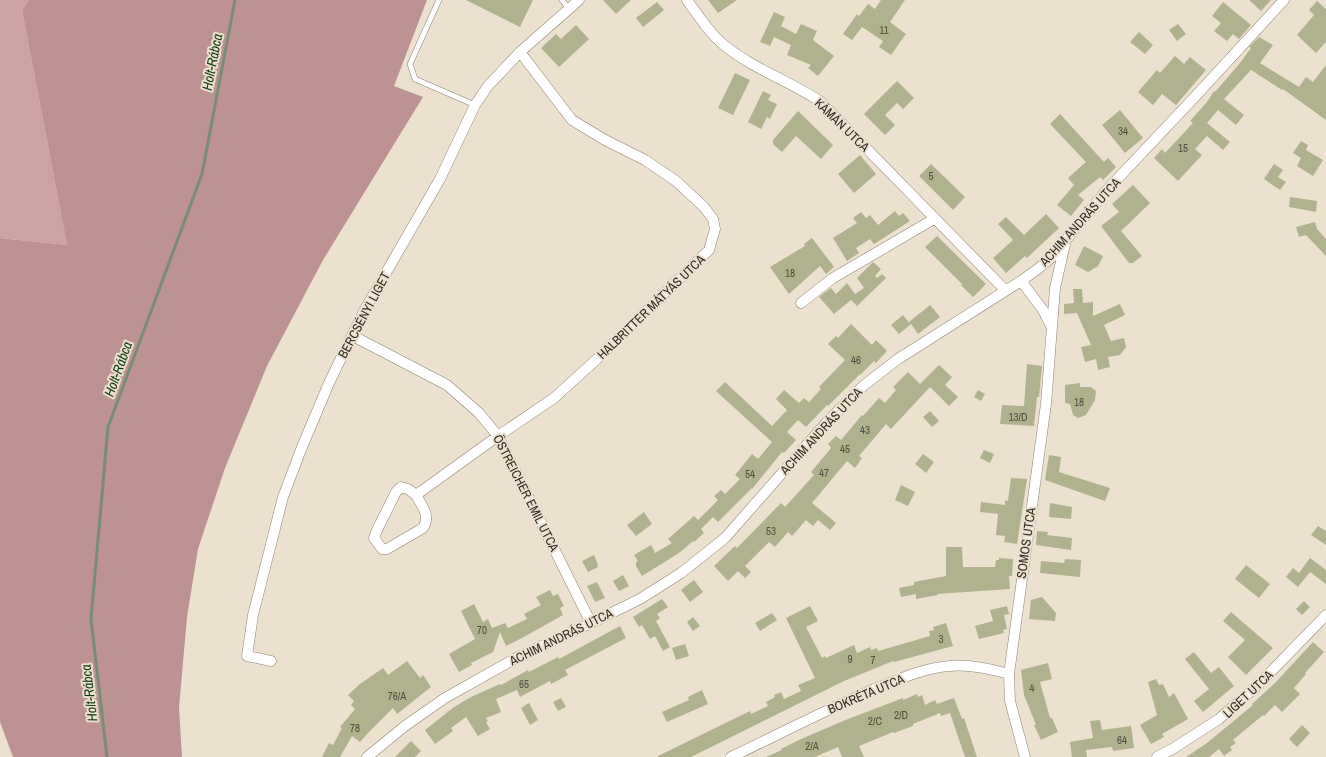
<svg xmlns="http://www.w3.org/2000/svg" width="1326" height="757" font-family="'Archivo Narrow',sans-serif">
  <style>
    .green { fill: #cca3a3 }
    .forest { fill: #bd9292 }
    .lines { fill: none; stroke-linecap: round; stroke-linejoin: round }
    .stream { stroke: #7b8c75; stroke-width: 3 }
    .building { fill: #afb28d }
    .lane-casing { stroke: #8d8272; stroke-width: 6 }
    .street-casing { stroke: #8d8272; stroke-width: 11 }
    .lane { stroke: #fff; stroke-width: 5 }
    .street { stroke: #fff; stroke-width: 10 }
    .labels { text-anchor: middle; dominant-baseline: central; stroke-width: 4; stroke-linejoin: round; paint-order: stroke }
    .number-label { font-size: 11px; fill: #4f4d3e }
    .street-label { font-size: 13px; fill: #2f2b24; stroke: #ece1cf }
    .water-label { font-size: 14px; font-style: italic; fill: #12380e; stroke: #ece1cf }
  </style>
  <rect width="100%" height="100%" fill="#ece1cf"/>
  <path class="green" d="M0,0H29L22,10L67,245L0,238Z"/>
  <path class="forest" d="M29,0H427L394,86L423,97L323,260L267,366L225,468L198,549L187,617L179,708L182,757H13L0,722V238L67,245L22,10Z"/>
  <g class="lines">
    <path class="stream" d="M107,757L91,619L108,427L202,174L235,0"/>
  </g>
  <path class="building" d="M466,0H533L520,27Z
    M603,0H631L616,14Z
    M708,0H737L718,13Z
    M881,0H905L890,22L906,34L891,55L879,47L883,41L862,27L852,40L843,34L857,14L859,16L868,4L875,9Z
    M1249,0H1271L1261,11Z
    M1317,1L1326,9V42L1316,53L1297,35L1314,15L1309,10Z
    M657,2L664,10L643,27L636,18Z
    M1223,2L1251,25L1239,39L1233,34L1227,41L1214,31L1221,23L1212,16Z
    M774,12L785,17L781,26L796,34L801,24L817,31L813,40L834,56L818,76L808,68L811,65L787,55L791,45L774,37L770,46L760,42Z
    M1178,24L1186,34L1177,41L1169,30Z
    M576,25L589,39L559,67L541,48L556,34L561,39Z
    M1139,32L1153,45L1145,54L1130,42Z
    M1259,37L1273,45L1260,63L1299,87L1306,77L1313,82L1326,65V120L1283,89L1282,90L1251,70L1224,99L1244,115L1236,125L1218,110L1207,123L1230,142L1223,150L1207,136L1195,149L1202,155L1178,181L1154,158L1162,149L1165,153L1193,123L1190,121L1207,102L1214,91L1215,92L1240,63L1251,48L1249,47Z
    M1175,56L1184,64L1190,57L1206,70L1176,105L1162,94L1153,105L1138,92L1157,70L1160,73Z
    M735,73L750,80L733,115L718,108Z
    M897,81L914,98L903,109L897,103L885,115L895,125L885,135L864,114Z
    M763,91L771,95L768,100L777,104L770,119L767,117L761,129L748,122Z
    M1120,110L1143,138L1125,153L1102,125Z
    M798,111L833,145L821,159L796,136L782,152L773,144V140Z
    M1060,114L1104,162L1108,158L1116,167L1103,180L1100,177L1078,195L1084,200L1071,216L1057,205L1074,185L1068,178L1086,162L1050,124Z
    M1301,141L1308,145L1306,150L1323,160L1313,176L1297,166L1301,158L1293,153Z
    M860,155L876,174L854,193L838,174Z
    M931,164L965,197L953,210L919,176Z
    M1274,164L1283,170L1278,177L1286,182L1280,190L1264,179Z
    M1133,185L1150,203L1121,231L1142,256L1133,263H1129L1101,226L1119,212L1112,204Z
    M1290,197L1317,201L1316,212L1289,207Z
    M895,211L899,216L903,213L910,221L874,244L870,239L856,248L859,253L847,261L833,238L857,223L853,218L861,212L866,218L870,215L878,225Z
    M1046,214L1059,228L1027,258L1025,256L1006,273L993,258L1013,240L998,224L1006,217L1024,235Z
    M1315,222L1317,229L1326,239V256L1306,235L1299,237L1296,227Z
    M937,236L986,284L973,297L961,285L962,284L925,247Z
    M812,238L834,267L826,274L820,266L789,294L770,267L805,246L804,244Z
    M1084,246L1103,256L1098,266L1088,272L1075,265Z
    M873,262L881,269L875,276L877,278L882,274L886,278L857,306L851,300L834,314L819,297L831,288L836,294L847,283L855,294L864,288L857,278Z
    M1073,289H1082L1083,303L1093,302V316L1120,304L1125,315L1104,325L1111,341L1124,338L1126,347L1120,355L1108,357L1110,367L1098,370L1096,359L1085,362L1081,347L1091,345L1077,313L1064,314V304L1074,303Z
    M930,305L940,317L918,334L911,324L899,334L891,325L903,315L910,324L909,322Z
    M851,324L872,345L876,340L887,351L876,363L874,361L860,375V374L828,406L827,405L806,427L798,420L787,432L796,440L784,453L782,452L752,489V488L718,522L713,517L701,529L704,533L694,542L693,541L679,553L642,576L636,566V562L638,561L634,555L651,545L655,553L672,543L668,539L694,516L698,520L718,500L714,496L721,490L725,494L740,479L735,475L752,454L758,459L772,442L716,391L725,382L772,426L787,410L776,399L784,390L799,403L804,398L809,402L821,389L819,387L845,360L828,344L836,336L838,338Z
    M1027,364L1042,366L1039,397H1037L1034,426L1000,424L1002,405L1024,406Z
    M939,365L952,377L945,385L958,397L949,406L930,387L891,429L886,424L859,456L862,458L855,468L847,461L812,503L836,523L830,530L818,520L813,526L806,520L792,536L788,532L775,547L769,542L745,566L751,572L745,578L738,571L728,581L714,566L735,546L737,548L781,503L785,507L814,475L811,472L831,448L828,444L836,436L841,440L862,415L863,416L879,398L885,403L896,390L893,387L908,372L920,384Z
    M1080,383V387H1091L1096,391L1095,400L1086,415L1078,418L1073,415L1070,404L1065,403V385Z
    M978,390L985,394L981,401L974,397Z
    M930,411L939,421L932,427L923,417Z
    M984,450L994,454L990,463L980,458Z
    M923,454L934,462L926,473L915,464Z
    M1049,455L1061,457L1059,472L1110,488L1105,501L1045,480Z
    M1011,478L1027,479L1017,544L1004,542L1005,536L996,535L998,514L980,512L981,502L1005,505V500L1008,501Z
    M901,485L915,492L908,506L895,500Z
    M1050,503L1072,507L1071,519L1049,517Z
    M644,512L652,524L636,536L627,525Z
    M1318,526L1326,531V545L1311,535Z
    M1037,531L1048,532L1047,535L1072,538L1071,550L1036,545Z
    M946,547H962L963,567H995L996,560H999V558L1013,559L1012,576H1009L1010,589L937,594L938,595L916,599V594L901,597L899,588L914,585V582L946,576Z
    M594,555L598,565L597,566L598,567L588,572L582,561Z
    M1310,558L1326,570V584L1310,572L1298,587L1286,577L1293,568L1299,573Z
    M1065,559L1081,560L1080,577L1040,573L1041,561L1064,563Z
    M1246,565L1270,584L1259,598L1235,579Z
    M623,575L629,586L619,591L613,581Z
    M694,580L703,592L690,602L681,590Z
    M597,582L605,598L595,602L587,586Z
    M550,590L553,596L558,594L564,606L560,608L563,615L522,638L506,646L500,632L493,652L471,663L472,665L459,672L449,654L475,639L461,611L474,604L483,622L488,619L492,628L505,623L508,628L527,619L524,614L541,605L536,597Z
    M1042,597L1056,613L1055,621L1029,619L1031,600Z
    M662,599L668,607L657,614L660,618L656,621L670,647L663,651L655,636L650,639L642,625L639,627L633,617Z
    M1304,601L1310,607L1302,615L1296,609Z
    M810,606L818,621L806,627L822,658L825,656L826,658L854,645L857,653L870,647L871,650L877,648L878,651L930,636L929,631L934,630L933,627L946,623L953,646L894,662L893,661L844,681L691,757H656L750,711L751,714L768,706L766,702L775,697L774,695L781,692L784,699L801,691L798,685L815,678L786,618Z
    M1007,606L1009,614L1004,615L1007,629L1003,630L1004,633L979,639L975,626L993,621L990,610Z
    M1231,612L1273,648L1246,675L1228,657L1245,640L1223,621Z
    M772,613L777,620L760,631L755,623Z
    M693,617L700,626L693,631L687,622Z
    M620,626L626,638L565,670L568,675L551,684L550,681L520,697L517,690L496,699L501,712L486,718L488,721L486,722L490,729L478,736L466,717L451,728L453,731L435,744L425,730L454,707L473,696L500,684L501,685L528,670L529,672L558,657L559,659Z
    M1313,642L1324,652L1305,673L1306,674L1294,688L1300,694L1282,712L1275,705L1264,716L1263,715L1233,740L1236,743L1230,747L1232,750L1224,756L1219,749L1209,757H1186L1207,743L1253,705L1252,704L1276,682Z
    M685,644L689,656L676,660L672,648Z
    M1194,652L1211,673L1219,667L1234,686L1203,712L1194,701L1209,689L1185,659Z
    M407,661L420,678L423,675L431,687L397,714L393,708L368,733L360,742L352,736L340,757H322L329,743L333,745L342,728L340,727L355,709L351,705L354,701L348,695L360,684L383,668L388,675Z
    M1048,663L1052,679L1040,682L1050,718H1052L1058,732L1041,740L1034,725H1036L1024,695L1021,670Z
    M1156,679L1159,685L1163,684L1169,697L1174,693L1188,719L1162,734L1164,737L1151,744L1140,725L1157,715L1148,682Z
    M702,690L708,704L667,722L662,712L689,700L688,697Z
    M917,694L918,697L922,695L925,705L935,700L937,704L954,698L962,719L964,718L977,757H965L950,713L941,716L940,713L913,724V726L894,733L893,732L859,746L864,757H842L838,747L815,757H766L782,750L781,749L801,739L848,719L903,698V700Z
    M561,698L566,707L558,711L553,702Z
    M529,703L538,720L530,725L521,708Z
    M1100,720L1102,730L1131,726L1134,748L1113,751L1112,747L1086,750L1087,757H1072L1070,742L1093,738L1090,721Z
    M1302,725L1310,733L1297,747L1289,739Z
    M411,741L421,751L415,757H395Z"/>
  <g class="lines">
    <g class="lane-casing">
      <path id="lane" d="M439,0L410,64L415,79L475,105
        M562,0L569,9"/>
    </g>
    <g class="street-casing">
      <path id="street" d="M687,0C698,15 709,33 724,45C753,69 790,81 821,102L1005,290
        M1021,281L1043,310L1051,326
        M801,303L833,278L934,219
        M353,336L447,385L479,413L498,436L591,623
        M416,495C422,506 431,516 423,528L387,549H382L374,538L377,530L396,492L401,487L408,489L416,495L498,436L554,398L597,359L709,250L715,229L713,219L704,207L676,181L645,160L605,140L572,120L520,52
        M271,661L247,656L253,615L283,497L302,447L329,383L364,311L440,179L475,105L488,86L520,52L579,0
        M367,757L405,726L445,698L518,657L591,623L640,599L681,573L725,538L826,423L863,386L898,359L1021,281L1039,268L1052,257L1106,191L1191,101L1284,0
        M731,757C779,734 826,710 874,689C897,680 923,668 949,666C969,664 990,669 1009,674
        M1025,757L1010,701L1009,674L1046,404L1055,288L1065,244
        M1157,757L1174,748L1219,719L1259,684L1326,615"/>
    </g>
    <use href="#lane" class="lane"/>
    <use href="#street" class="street"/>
  </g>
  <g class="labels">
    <g class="number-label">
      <text x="884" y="30">11</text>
      <text x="1123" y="131">34</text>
      <text x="1183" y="148">15</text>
      <text x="931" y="176">5</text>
      <text x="790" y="273">18</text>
      <text x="856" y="360">46</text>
      <text x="1079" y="402">18</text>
      <text x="1018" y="417">13/D</text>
      <text x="865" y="430">43</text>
      <text x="845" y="449">45</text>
      <text x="824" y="473">47</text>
      <text x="750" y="474">54</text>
      <text x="771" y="531">53</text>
      <text x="482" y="630">70</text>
      <text x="941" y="639">3</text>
      <text x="850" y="659">9</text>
      <text x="873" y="660">7</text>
      <text x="524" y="684">65</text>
      <text x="1032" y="688">4</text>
      <text x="397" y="696">76/A</text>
      <text x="901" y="715">2/D</text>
      <text x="875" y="721">2/C</text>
      <text x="355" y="728">78</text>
      <text x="1122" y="740">64</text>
      <text x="812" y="746">2/A</text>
    </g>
    <g class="street-label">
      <text transform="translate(842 125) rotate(44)">KÁMÁN UTCA</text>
      <text transform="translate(1080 222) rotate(-48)">ACHIM ANDRÁS UTCA</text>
      <text transform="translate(651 307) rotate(-44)">HALBRITTER MÁTYÁS UTCA</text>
      <text transform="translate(364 315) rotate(-62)">BERCSÉNYI LIGET</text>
      <text transform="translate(821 431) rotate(-47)">ACHIM ANDRÁS UTCA</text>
      <text transform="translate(526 493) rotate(63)">ÖSTREICHER EMIL UTCA</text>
      <text transform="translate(1026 543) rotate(-82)">SOMOS UTCA</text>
      <text transform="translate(561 637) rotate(-26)">ACHIM ANDRÁS UTCA</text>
      <text transform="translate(866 694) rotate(-23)">BOKRÉTA UTCA</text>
      <text transform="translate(1248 694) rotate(-43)">LIGET UTCA</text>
    </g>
    <g class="water-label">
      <text transform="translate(212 62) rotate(-79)">Holt-Rábca</text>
      <text transform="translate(118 369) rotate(-70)">Holt-Rábca</text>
      <text transform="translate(89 693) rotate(-97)">Holt-Rábca</text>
    </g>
  </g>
</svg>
